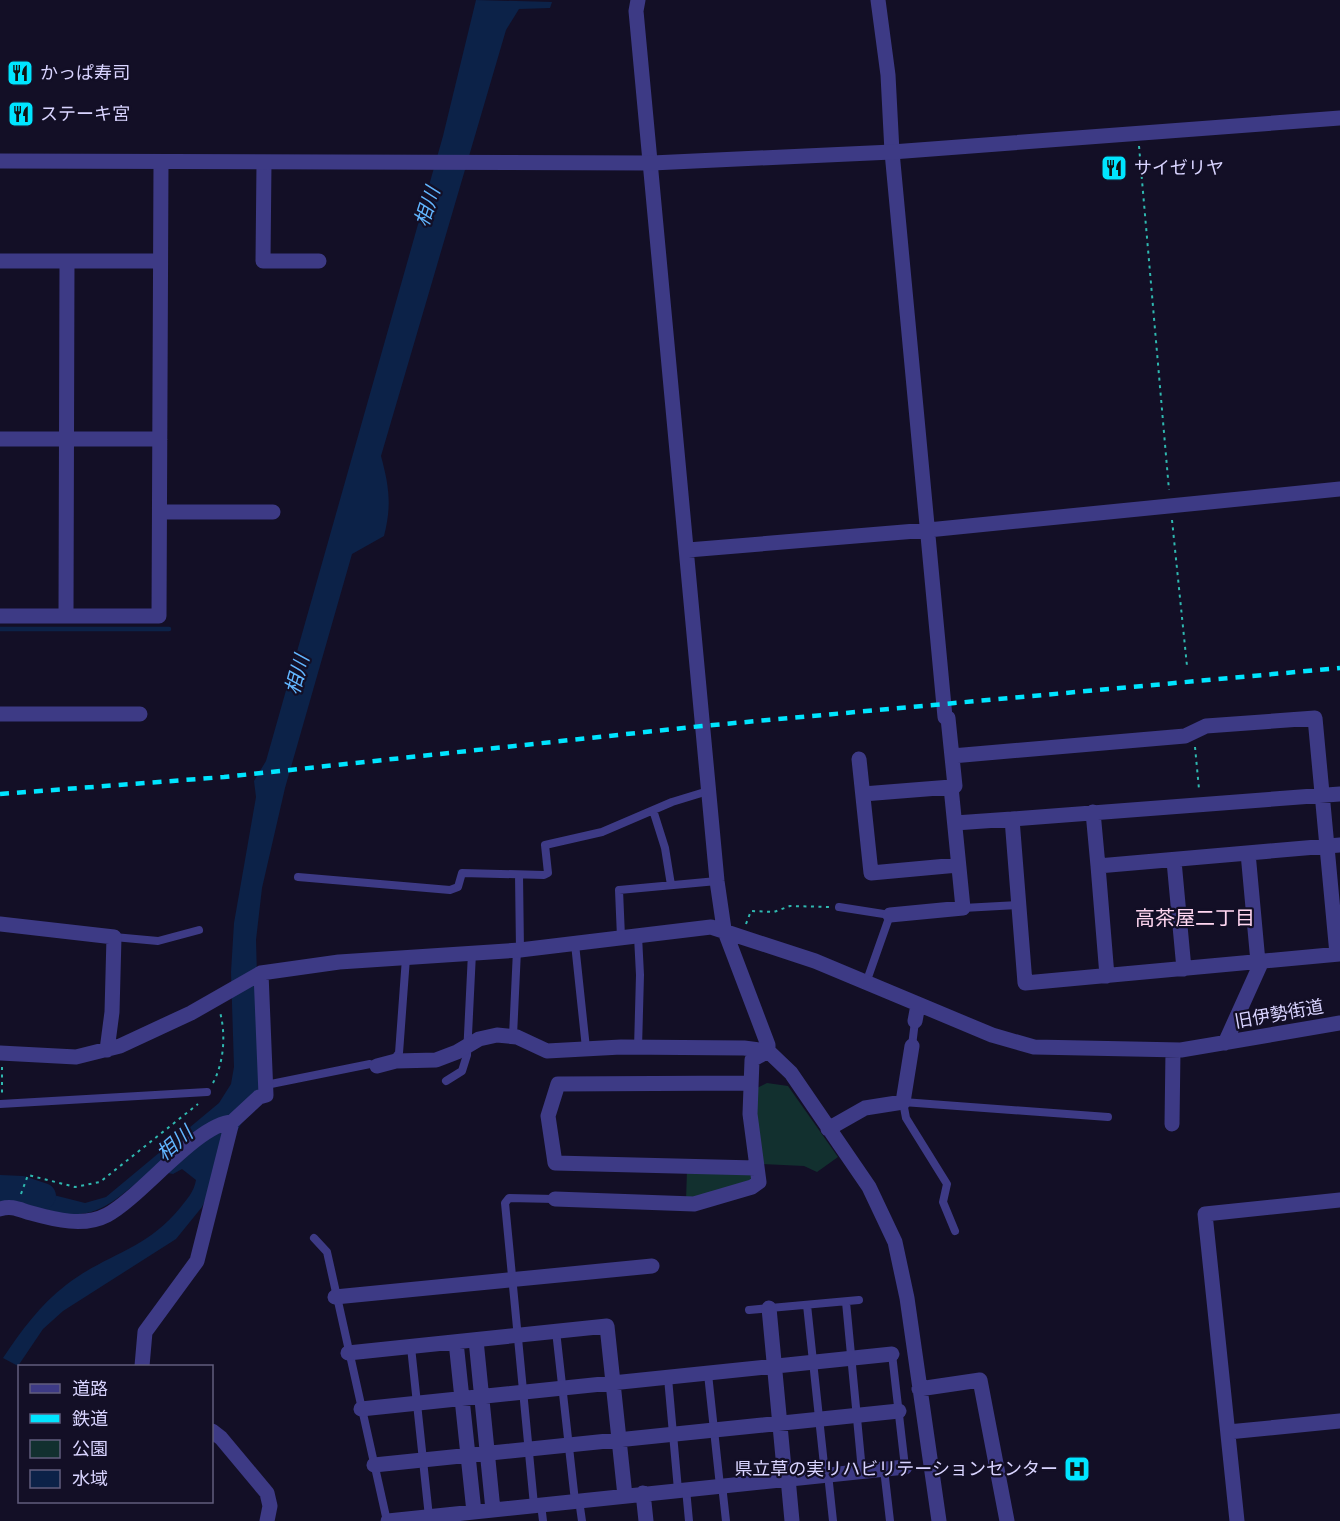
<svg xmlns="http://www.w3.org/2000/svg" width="1340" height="1521" font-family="'Varela Round','Noto Sans JP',sans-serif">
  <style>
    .green { fill: #12302f }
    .water { fill: #0c2248 }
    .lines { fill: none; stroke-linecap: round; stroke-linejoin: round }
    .stream { stroke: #0c2248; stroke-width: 4.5 }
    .river { stroke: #0c2248; stroke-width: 26 }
    .path { stroke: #2fb8b0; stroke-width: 2; stroke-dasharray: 3 4.5; stroke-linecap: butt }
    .service { stroke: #3d3a85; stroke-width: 8 }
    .minor { stroke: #3d3a85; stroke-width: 15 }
    .tertiary { stroke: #3d3a85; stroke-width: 15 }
    .rail { stroke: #00e5ff; stroke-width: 4.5; stroke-dasharray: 9 8; stroke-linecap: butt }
    .labels { text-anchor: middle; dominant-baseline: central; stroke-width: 4.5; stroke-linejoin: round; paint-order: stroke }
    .poi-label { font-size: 18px; fill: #d9d4ff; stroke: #130f26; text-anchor: start }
    .street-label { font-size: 18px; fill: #d9d4ff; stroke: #130f26 }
    .water-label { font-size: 20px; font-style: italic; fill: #62b6ff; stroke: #130f26 }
    .neighbourhood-label { font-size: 20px; fill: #ffd6f0; stroke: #130f26 }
  </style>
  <rect width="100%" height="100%" fill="#130f26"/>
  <path class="green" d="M767,1083L788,1086L838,1157L817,1172L804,1166L760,1164L753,1090Z
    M687,1170L750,1171L753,1183L686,1201Z"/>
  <path class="water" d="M476,0L552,2L550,8L519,9L506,30L381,456C389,486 392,505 384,536L352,554L285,788L262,888L256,940L260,1090L237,1131L202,1207L176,1239L63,1311L43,1329L18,1366L3,1358C21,1331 40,1305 66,1285C106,1254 146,1250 180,1208C187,1199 194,1192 196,1180L182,1169L173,1174L153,1170C114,1199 97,1226 45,1209C31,1204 15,1195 0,1196V1190L22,1187L85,1203L106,1197L219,1103L231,1084L234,1067L231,972L234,923L256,797L254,781L266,761L443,136Z"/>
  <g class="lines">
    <path class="stream" d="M0,629H169"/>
    <path class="river" d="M0,1188L22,1189L43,1196"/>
    <path class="path" d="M1139,146L1169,490
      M1172,520L1187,666
      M1195,747L1199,789
      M746,924L751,911L774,912L790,906L829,907
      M2,1067V1094
      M213,1083C224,1062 226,1035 220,1012
      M21,1194L28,1175L75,1187L100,1182L198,1104"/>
    <path class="service" d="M653,810L665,848L671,885
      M519,875L520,950
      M298,877L450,890L458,887L462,873L544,875L548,873L545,845L602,832L672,802L708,791
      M839,907L890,915L866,983
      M963,908L1019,905
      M114,937L158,941L199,930
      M621,937L619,890L717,881
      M575,944L586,1048
      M513,1036L517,950
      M912,1046L915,1021
      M638,1048L640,975L638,936
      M393,1061L399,1053L406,958
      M446,1081L462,1071L467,1055L472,953
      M266,1085L370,1064L377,1066
      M0,1104L207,1092
      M955,1231L943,1202L947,1184L906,1118L903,1102L1108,1117
      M314,1238L327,1252L387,1521
      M846,1302L862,1471
      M807,1305L825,1474
      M749,1310L859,1300
      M556,1331L575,1501
      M411,1347L429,1517
      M892,1354L905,1467
      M708,1374L720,1486
      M668,1378L678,1490
      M884,1469L890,1521
      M828,1474L833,1521
      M722,1485L726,1521
      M686,1489L689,1521
      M579,1500L582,1521
      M541,1504L543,1521
      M534,1505L505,1203L509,1198L555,1199"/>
    <path class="minor" d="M638,0L636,11L717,881L724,929L768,1045V1051L791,1073L869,1187L895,1242L907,1298L939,1521
      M878,0L888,75L892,152L945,717L948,718L955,786L951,787L963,908L890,915
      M264,163L263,261H319
      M0,261H160
      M0,439H160
      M160,512H273
      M688,550L928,530L1340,489
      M66,615L67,261
      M0,616H159L161,163
      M0,714H140
      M952,756L1185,736L1206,726L1315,718L1337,954
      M859,759L871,873L958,865
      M863,794L951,787
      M1340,794L1012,819L1025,983L1340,954
      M1093,812L1098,866L1340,845
      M955,823L1012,819
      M1248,853L1258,962
      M1174,861L1184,969
      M1098,866L1107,976
      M0,924L114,937L112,1012L107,1050
      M915,1021L918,1005
      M1225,1043L1262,961
      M0,1053L76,1057L120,1046L191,1013L261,973L339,962L520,950L711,927L815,961L992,1035L1034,1047L1181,1050L1340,1023
      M377,1066L396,1061L436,1060L457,1052L479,1039L497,1035L517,1037L547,1051L621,1047L744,1048L768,1051
      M750,1083L558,1084L548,1116L555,1163L756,1168
      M1172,1124L1173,1050
      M828,1129L865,1108L903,1102L912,1046
      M555,1199L694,1204L752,1187L759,1182L750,1114L752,1060L768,1051
      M0,1209C12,1205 20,1210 31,1213C56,1220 84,1227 107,1215C141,1197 197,1124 232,1122
      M335,1297L652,1266
      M769,1308L785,1479
      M476,1340L493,1510
      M456,1342L474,1512
      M348,1353L607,1326L625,1496
      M142,1366L145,1332L197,1261L232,1122L259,1097L266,1095L261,973
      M919,1389L980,1380L1007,1521
      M361,1409L892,1354
      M212,1431L221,1438L267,1493L270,1506L267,1521
      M1228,1432L1340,1421
      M374,1465L899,1411
      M788,1478L792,1521
      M643,1493L646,1521
      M388,1521L905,1467
      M1237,1521L1205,1214L1340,1200"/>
    <path class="tertiary" d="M0,161L652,163L892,152L1340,118"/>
    <path class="rail" d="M0,794L224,777L702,726L1340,668"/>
  </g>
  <defs>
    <g id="restaurant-square" transform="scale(1.35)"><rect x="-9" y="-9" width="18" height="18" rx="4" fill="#00e5ff" stroke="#130f26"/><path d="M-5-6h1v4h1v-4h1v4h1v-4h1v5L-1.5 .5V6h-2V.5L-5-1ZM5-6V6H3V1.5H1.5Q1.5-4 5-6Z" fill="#111"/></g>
    <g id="hospital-square" transform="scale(1.35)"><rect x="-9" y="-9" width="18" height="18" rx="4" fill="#00e5ff" stroke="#130f26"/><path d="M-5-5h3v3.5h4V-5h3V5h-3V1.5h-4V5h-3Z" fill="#111"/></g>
  </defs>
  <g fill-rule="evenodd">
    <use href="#restaurant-square" x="20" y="73"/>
    <use href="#restaurant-square" x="21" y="114"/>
    <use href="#restaurant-square" x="1114" y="168"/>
    <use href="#hospital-square" x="1077" y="1469"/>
  </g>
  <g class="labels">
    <g class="poi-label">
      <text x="40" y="73">かっぱ寿司</text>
      <text x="40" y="114">ステーキ宮</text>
      <text x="1134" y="168">サイゼリヤ</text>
      <text x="1058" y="1469" text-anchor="end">県立草の実リハビリテーションセンター</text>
    </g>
    <g class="street-label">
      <text transform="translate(1279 1014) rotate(-10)">旧伊勢街道</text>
    </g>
    <g class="water-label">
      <text transform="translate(428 207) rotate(-72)">相川</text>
      <text transform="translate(298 675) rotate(-75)">相川</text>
      <text transform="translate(175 1144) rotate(-41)">相川</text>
    </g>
    <g class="neighbourhood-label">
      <text x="1195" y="919">高茶屋二丁目</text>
    </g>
  </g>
  <rect x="18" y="1365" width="195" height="138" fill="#130f26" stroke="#625e7d" stroke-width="1.5"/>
  <rect x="30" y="1384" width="30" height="9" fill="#3d3a85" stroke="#625e7d" stroke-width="1.5"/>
  <text x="72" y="1395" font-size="18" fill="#d9d4ff">道路</text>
  <rect x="30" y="1414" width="30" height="9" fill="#00e5ff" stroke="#625e7d" stroke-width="1.5"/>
  <text x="72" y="1425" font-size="18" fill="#d9d4ff">鉄道</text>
  <rect x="30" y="1440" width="30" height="18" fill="#12302f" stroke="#625e7d" stroke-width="1.5"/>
  <text x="72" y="1455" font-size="18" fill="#d9d4ff">公園</text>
  <rect x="30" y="1470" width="30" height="18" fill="#0c2248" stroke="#625e7d" stroke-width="1.5"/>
  <text x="72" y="1485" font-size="18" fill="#d9d4ff">水域</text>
</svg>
